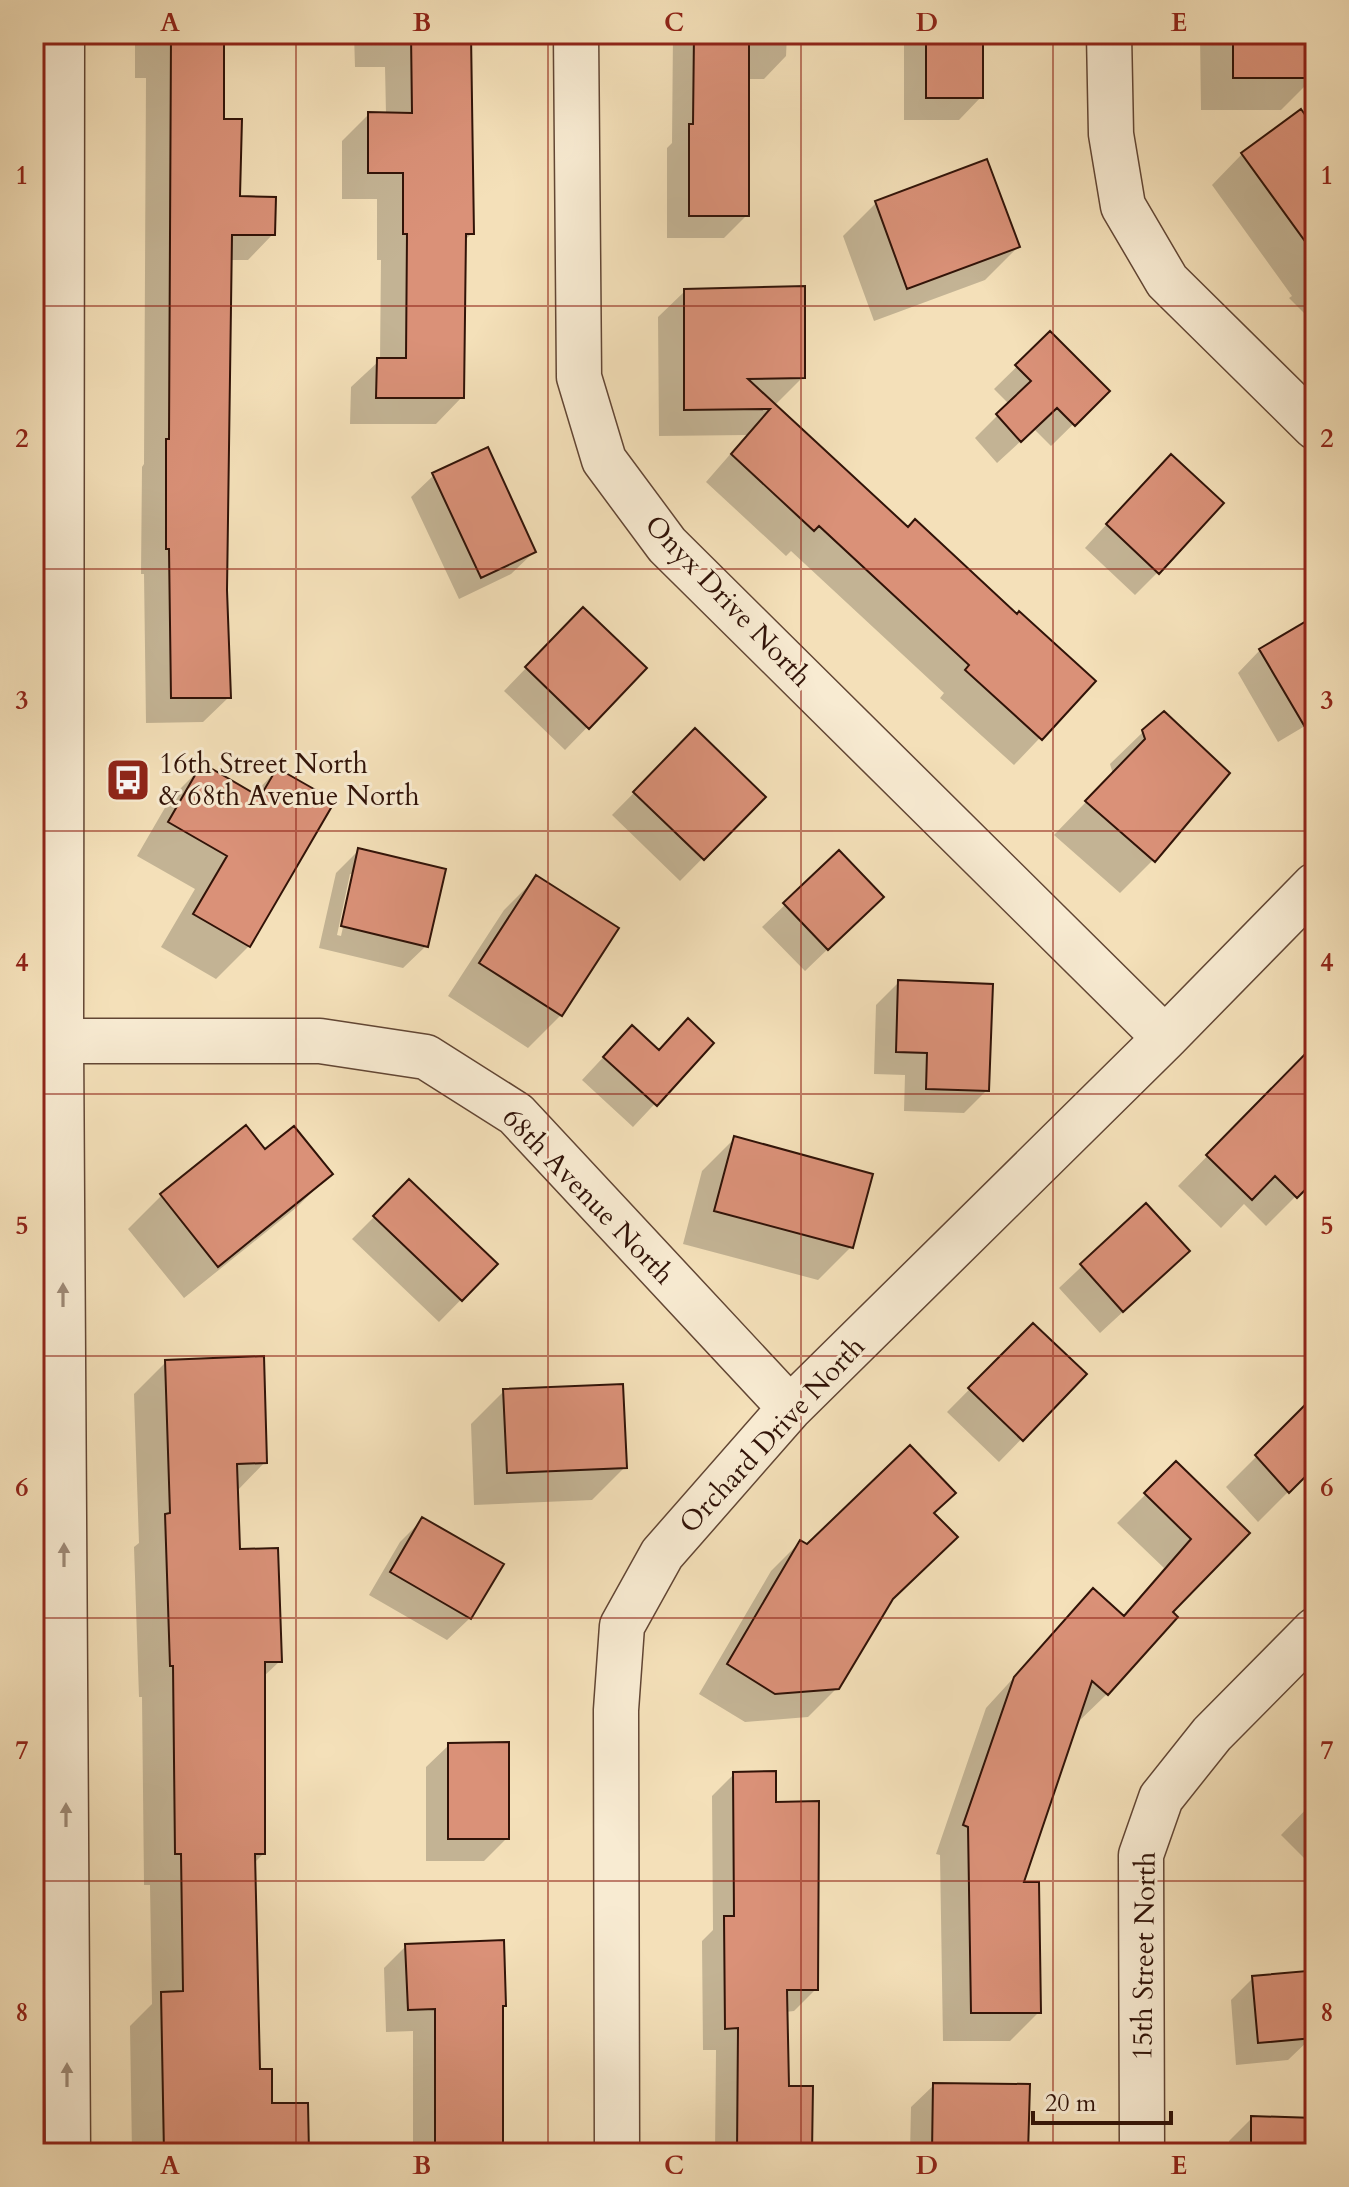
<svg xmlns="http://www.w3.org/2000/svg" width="1349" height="2187" font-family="Cardo,serif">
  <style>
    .shadow { fill: #0003; fill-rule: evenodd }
    .building { fill: #da9178; stroke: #311308; stroke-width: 2 }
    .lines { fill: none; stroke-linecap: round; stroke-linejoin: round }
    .minor-casing { stroke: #624634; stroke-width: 47 }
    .tertiary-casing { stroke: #624634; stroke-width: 47 }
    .minor { stroke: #f8ebd2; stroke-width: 44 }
    .tertiary { stroke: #f8ebd2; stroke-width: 44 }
    .oneway { fill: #9e8a77 }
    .grid { fill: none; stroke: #8f2418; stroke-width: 2; stroke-opacity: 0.55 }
    .labels { text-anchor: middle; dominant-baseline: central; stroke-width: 6; stroke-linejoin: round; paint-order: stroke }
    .street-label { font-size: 28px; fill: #311308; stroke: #f8ebd2 }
    .poi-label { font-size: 28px; fill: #311308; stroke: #f8ebd2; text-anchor: start }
    .neatline { fill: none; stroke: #8f2418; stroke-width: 3 }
    .grid-label { font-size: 26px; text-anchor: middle; font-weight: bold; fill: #8f2418 }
  </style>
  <rect width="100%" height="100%" fill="#f4e0b9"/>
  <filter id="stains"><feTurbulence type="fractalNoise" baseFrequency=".0025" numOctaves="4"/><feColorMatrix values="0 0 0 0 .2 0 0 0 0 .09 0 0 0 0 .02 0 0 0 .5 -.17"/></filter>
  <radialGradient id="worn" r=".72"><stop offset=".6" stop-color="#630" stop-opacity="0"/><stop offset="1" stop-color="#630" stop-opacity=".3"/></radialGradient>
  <path class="shadow" d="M135,34H222V121L238,198L273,234L248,260H229L227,590L229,697L203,722L146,723L144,574H141L142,467L144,464L146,78H135Z
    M354,34H469L472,233L464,241L462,397L436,424H350L351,387L380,360L381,260H377V199H342V141L369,114H386L385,67H355Z
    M673,34H787L786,56L764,79H747V215L724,238H667V148L672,143Z
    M904,34H981V97L959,120H904Z
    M1200,34H1314V77L1281,110H1201Z
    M1315,132V324L1289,298L1292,296L1212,185L1242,154Z
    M876,203L1018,247L985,280L874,321L843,236Z
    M685,291L803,377L776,404H772L908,530L1093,682L1014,765L940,698L944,693L791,551L786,556L706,482L747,435L659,436L658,317Z
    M1050,334L1107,391L1051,446L1034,429L997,463L975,438L1009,404L994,389Z
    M434,475L534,552L511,574L459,599L411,497Z
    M1148,479L1158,572L1135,595L1085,548Z
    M583,609L644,669L565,750L504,691Z
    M1315,618V720L1278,742L1238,673L1260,650Z
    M695,731L763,797L680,881L612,815Z
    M1144,731L1227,773L1153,860L1120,893L1054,835L1113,774L1110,764Z
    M203,766L253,795L277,770L249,946L216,979L161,947L195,889L137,856L170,799Z
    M359,850L426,946L403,968L319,948L336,873ZM350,874H355L341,936L337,935Z
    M839,853L859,919L805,971L762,927Z
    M537,877L561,1015L528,1048L448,996L504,910Z
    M899,982L987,1090L964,1113L904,1111L905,1075L874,1074L876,1005Z
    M712,1043L633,1127L582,1080L610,1050L658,1052Z
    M1315,1046V1177L1266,1226L1244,1204L1221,1228L1178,1186Z
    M735,1138L851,1247L818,1280L683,1244L702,1171Z
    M265,1152L330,1174L297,1207L184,1298L128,1229L161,1196Z
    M409,1182L496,1264L439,1322L352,1239Z
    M1146,1206L1165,1273L1100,1333L1059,1288Z
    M1033,1325L1084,1375L999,1462L947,1412Z
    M166,1362L265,1462L236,1492L238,1551L280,1661L263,1677V1854L253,1864L258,2071L270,2105L307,2153H132L130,2026L152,2004L150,1885H144L142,1697H139L134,1547L139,1543L134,1394Z
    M504,1391L625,1467L592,1500L474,1505L471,1424Z
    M1315,1398V1469L1305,1479L1303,1477L1258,1522L1226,1487Z
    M1176,1464L1247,1533L1170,1612L1175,1617L1107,1694L1078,1722L1077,1721L1021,1884L1039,2012L1010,2041H943L940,1855L936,1854L986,1708L1093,1591L1122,1617L1164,1568L1117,1523Z
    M933,1514L889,1601L838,1687L808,1717L745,1722L699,1694L771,1571L800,1542L807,1546Z
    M423,1519L470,1618L447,1640L369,1595L400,1542Z
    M449,1745L507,1838L484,1861H426V1767Z
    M734,1774L774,1804L816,1989L794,2011L785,2012L787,2088L810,2153H715L716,2050H703L702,1941L713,1930L712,1796Z
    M1315,1800V1849L1305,1859L1281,1835Z
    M406,1946L504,2006L501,2008V2153H413V2031L386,2032L384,1968Z
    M1253,1978L1311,2038L1288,2060L1236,2065L1231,2000Z
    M934,2085L1026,2153H910L911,2107Z
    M1252,2118L1315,2119V2153H1229V2141Z"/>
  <path class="building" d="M171,34H224V119H242L240,196L276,197L275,235H232L227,590L231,698H171L169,549H166V439H169Z
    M411,34H471L474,234H466L464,398H376L377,358H406L407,234H403V173H368V112L412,113Z
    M694,34H749V216H689V124H693Z
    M926,34H983V98H926Z
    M1233,34H1315V78H1233Z
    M1301,109L1315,129V255L1241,153Z
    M987,159L1020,247L907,289L875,201Z
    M805,286V378L748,379L908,527L915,519L1017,614L1019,611L1096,681L1042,740L965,670L969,665L819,526L814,531L731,454L770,409L684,410V289Z
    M1050,331L1110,391L1075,426L1057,408L1021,442L996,414L1031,381L1015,365Z
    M488,447L536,552L481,578L432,473Z
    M1171,454L1224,503L1159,574L1106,524Z
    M583,607L647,668L589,729L525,667Z
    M1315,616V744L1259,649Z
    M1164,711L1230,773L1155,862L1085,801L1145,739L1142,730Z
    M695,728L766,797L704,860L633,792Z
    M202,763L260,797L277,768L335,801L250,947L193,914L227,856L168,822Z
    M358,848L446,869L428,947L341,926Z
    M839,850L884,897L828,950L783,903Z
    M536,875L619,928L562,1016L479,963Z
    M898,980L993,984L989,1091L926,1089L927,1053L896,1052Z
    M688,1018L714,1043L657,1106L603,1057L632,1025L659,1050Z
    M1315,1044V1180L1297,1198L1275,1176L1252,1200L1206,1155Z
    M246,1125L265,1149L294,1126L333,1174L218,1267L160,1194Z
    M734,1136L873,1174L853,1248L714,1211Z
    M409,1179L498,1264L462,1301L373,1216Z
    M1146,1203L1190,1251L1123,1312L1080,1264Z
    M1033,1323L1087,1374L1023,1441L968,1388Z
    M264,1356L267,1463L237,1464L240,1549L278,1548L282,1662H265V1854H255L260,2069H272V2103H308L309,2153H164L161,1992L183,1991L181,1854H175L173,1666H170L165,1514L170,1513L165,1360Z
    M623,1384L627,1468L507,1473L503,1389Z
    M1315,1395V1467L1289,1493L1255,1455Z
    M910,1445L956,1493L934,1513L958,1537L893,1599L839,1689L775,1694L727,1664L800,1540L807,1544Z
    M1176,1461L1250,1533L1173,1612L1178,1617L1108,1695L1092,1681L1024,1882H1039L1041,2013H971L968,1827L963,1825L1014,1677L1093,1588L1124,1616L1191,1539L1144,1493Z
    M422,1517L504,1564L471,1619L390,1572Z
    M509,1742V1839H448V1743Z
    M776,1771V1802L819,1801L818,1990H787L789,2086H813L812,2153H737L738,2028L725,2029L724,1916H734L733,1772Z
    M504,1940L506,2006H503V2153H435V2009L408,2010L405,1944Z
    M1307,1971L1313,2038L1258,2043L1252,1976Z
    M933,2083L1030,2084L1028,2153H932Z
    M1251,2116L1315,2118V2153H1251Z"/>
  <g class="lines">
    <g class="minor-casing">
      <path id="minor" d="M576,34L579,377L604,460L667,545L1165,1038
        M1109,34L1111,134L1123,206L1167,281L1315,427
        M61,1041H320L426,1057L516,1114L790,1408
        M617,2153L616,1710L622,1626L662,1554L790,1408L1165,1038L1315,885
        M1142,2153L1141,1855L1161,1798L1212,1734L1315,1630"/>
    </g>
    <g class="tertiary-casing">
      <path id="tertiary" d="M62,34L61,1041L68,2153"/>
    </g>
    <use href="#minor" class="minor"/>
    <use href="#tertiary" class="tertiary"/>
  </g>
  <defs><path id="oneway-solid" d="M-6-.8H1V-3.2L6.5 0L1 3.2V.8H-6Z" transform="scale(2)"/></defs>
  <g class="oneway">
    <use href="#oneway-solid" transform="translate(63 1295) rotate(-90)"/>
    <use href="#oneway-solid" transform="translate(64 1555) rotate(-90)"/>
    <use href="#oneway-solid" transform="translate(66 1815) rotate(-90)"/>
    <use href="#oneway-solid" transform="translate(67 2075) rotate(-90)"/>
  </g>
  <path class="grid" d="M296,34V2153M548,34V2153M801,34V2153M1053,34V2153M34,306H1315M34,569H1315M34,831H1315M34,1094H1315M34,1356H1315M34,1618H1315M34,1881H1315"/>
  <defs>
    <g id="bus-square" transform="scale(2.3)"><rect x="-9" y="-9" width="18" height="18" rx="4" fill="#8f2418" stroke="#f8ebd2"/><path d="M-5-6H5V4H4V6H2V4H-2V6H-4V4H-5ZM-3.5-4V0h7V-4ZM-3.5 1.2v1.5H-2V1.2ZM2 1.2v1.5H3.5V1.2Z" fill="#fff"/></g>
  </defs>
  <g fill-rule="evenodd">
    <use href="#bus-square" x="128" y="780"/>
  </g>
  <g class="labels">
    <g class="street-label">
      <text transform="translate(728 601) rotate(46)">Onyx Drive North</text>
      <text transform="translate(588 1196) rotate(46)">68th Avenue North</text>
      <text transform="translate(772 1435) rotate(-47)">Orchard Drive North</text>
      <text transform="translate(1144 1956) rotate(-89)">15th Street North</text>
    </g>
    <g class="poi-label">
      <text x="159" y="764">16th Street North<tspan x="159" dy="32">&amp; 68th Avenue North</tspan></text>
    </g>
  </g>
  <rect width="1349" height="2187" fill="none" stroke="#f4e0b9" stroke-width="88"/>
  <path d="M1033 2111v12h138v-12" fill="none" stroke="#311308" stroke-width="4"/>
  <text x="1045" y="2111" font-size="24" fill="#311308" stroke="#f8ebd2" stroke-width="6" paint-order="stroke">20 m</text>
  <rect x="44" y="44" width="1261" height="2099" class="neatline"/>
  <g class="grid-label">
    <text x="170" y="31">A</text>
    <text x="422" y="31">B</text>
    <text x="674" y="31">C</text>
    <text x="927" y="31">D</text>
    <text x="1179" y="31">E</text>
    <text x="22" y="184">1</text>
    <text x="1327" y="184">1</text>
    <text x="22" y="447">2</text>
    <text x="1327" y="447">2</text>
    <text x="22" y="709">3</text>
    <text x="1327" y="709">3</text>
    <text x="22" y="971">4</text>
    <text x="1327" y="971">4</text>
    <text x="22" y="1234">5</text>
    <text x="1327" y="1234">5</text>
    <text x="22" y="1496">6</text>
    <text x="1327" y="1496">6</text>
    <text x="22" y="1759">7</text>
    <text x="1327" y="1759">7</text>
    <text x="22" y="2021">8</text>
    <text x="1327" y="2021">8</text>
    <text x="170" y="2174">A</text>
    <text x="422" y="2174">B</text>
    <text x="674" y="2174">C</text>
    <text x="927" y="2174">D</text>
    <text x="1179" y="2174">E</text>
  </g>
  <rect width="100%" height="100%" filter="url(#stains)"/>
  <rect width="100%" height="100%" fill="url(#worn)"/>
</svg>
